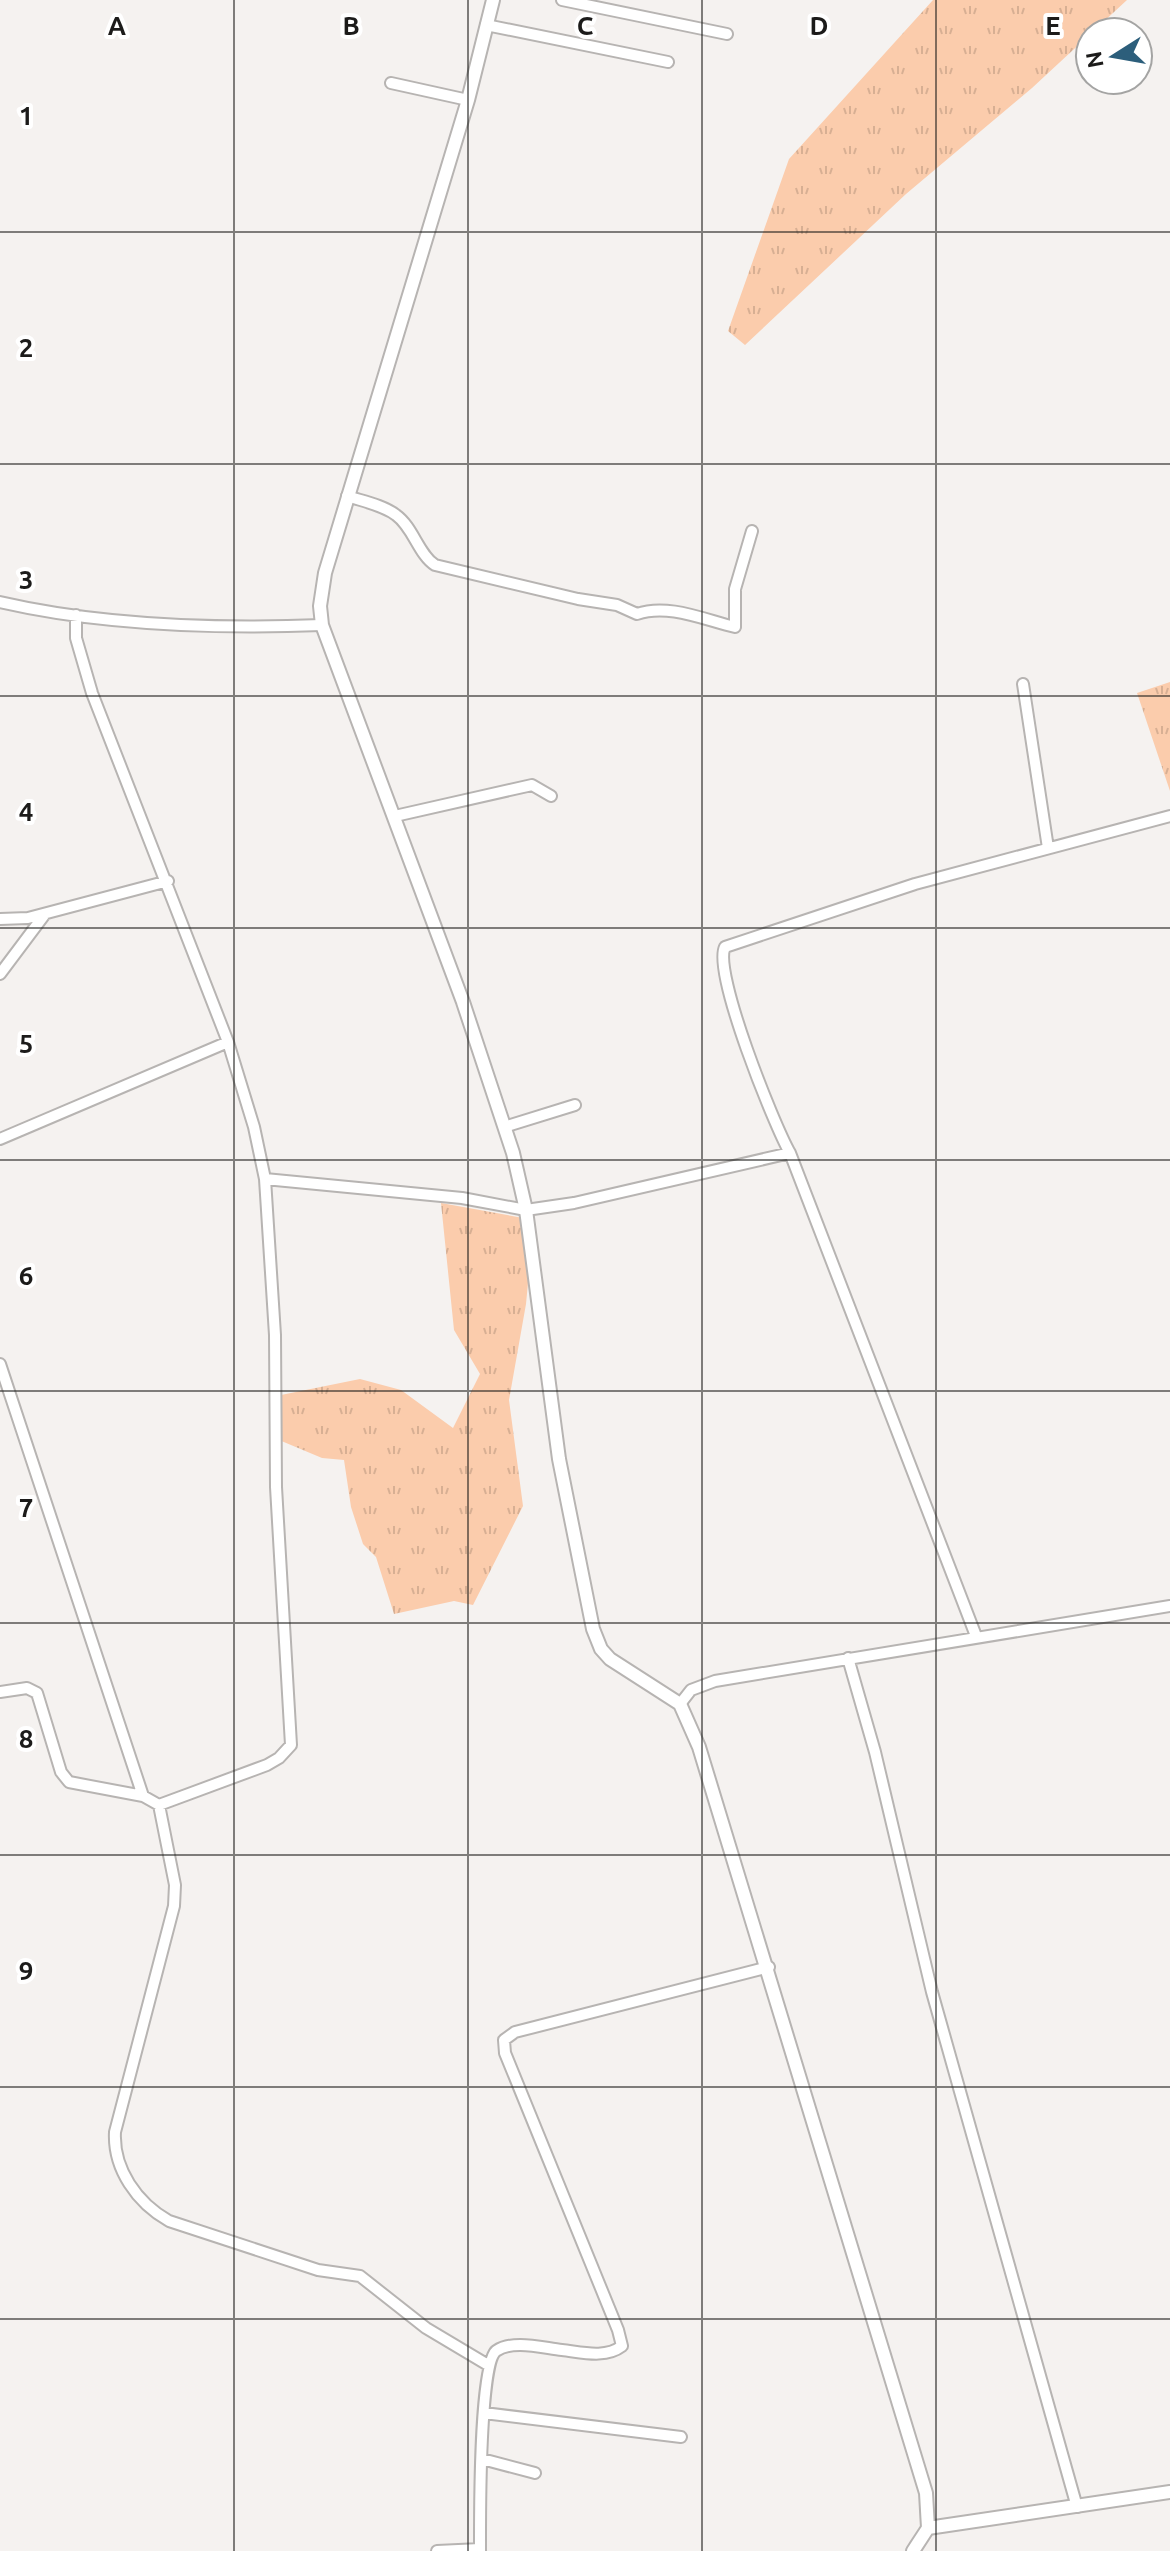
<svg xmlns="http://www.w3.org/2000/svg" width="1170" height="2551" font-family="Ubuntu,sans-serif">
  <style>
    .grass { fill: url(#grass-tufts) }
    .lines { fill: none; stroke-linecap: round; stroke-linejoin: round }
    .minor-casing { stroke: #b7b4b2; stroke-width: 14 }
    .tertiary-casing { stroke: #b7b4b2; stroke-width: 16 }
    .minor { stroke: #fff; stroke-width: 10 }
    .tertiary { stroke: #fff; stroke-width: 12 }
    .grid { fill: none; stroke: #1c1b1a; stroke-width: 2; stroke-opacity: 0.55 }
    .grid-label { font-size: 26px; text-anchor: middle; font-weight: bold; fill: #1c1b1a; stroke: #fff; stroke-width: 8; stroke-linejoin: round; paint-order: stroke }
  </style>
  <defs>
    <pattern id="grass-tufts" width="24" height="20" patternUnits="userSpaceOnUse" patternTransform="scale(2)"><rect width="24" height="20" fill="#fbccac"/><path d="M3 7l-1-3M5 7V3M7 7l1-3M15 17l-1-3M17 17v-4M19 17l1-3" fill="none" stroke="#d7af93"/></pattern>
  </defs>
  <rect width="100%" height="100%" fill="#f5f2f0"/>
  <path class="grass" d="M933,0H1127L1032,88L906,194L745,345L728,331L789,159Z
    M1170,682V791L1137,693Z
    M441,1203L534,1220L526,1304L509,1400L523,1506L473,1605L454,1601L394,1614L376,1557L363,1544L351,1507L344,1460L322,1458L279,1440L281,1395L360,1379L401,1390L453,1428L480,1374L454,1330Z"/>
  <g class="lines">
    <g class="minor-casing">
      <path id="minor" d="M562,0L727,34
        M486,25L668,62
        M391,83L468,100
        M347,496C362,501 383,505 396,515C413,527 419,555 435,565L578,599L617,605L637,614C668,603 705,620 735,627V589L752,531
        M0,602C104,626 216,629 322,625
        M1023,684L1048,848
        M395,816L532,785L551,796
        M0,919L28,918L168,881
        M0,974L45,914
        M504,1127L575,1105
        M0,1139L228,1042
        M790,1153L976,1636
        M265,1179L462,1198L526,1210L574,1203L790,1153C774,1125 712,971 725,947L915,884L1170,816
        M0,1364L143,1796
        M848,1658L875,1752L932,1992L1077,2507
        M0,1692L27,1688L37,1693L61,1772L69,1782L143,1796L159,1805L267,1765L279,1758L291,1745L276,1487L275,1335L265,1179L254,1127L228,1042L92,693L76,638V615
        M680,1704L691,1690L715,1681L1170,1606
        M159,1805L175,1885L174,1906L115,2132C113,2169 137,2203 169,2221L318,2270L360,2276L426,2328L488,2365
        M484,2413L681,2437
        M482,2459L535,2473
        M437,2551L480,2549
        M480,2551C480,2522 479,2365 496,2351C513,2339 543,2348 562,2350C581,2352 605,2359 622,2346L618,2330L505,2053L504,2040L515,2032L769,1967"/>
    </g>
    <g class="tertiary-casing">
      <path id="tertiary" d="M493,0L468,100L325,573L320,606L322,625L463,1002L513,1153L526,1210L559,1459L593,1629L601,1649L610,1659L680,1704L699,1747L926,2493L928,2528L913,2551
        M928,2528L1170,2492"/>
    </g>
    <use href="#minor" class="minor"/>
    <use href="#tertiary" class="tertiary"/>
  </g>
  <path class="grid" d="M234,0V2551M468,0V2551M702,0V2551M936,0V2551M0,232H1170M0,464H1170M0,696H1170M0,928H1170M0,1160H1170M0,1391H1170M0,1623H1170M0,1855H1170M0,2087H1170M0,2319H1170"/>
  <g class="grid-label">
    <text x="117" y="35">A</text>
    <text x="351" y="35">B</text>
    <text x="585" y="35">C</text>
    <text x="819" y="35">D</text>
    <text x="1053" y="35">E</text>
    <text x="26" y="125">1</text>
    <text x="26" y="357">2</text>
    <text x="26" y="589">3</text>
    <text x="26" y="821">4</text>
    <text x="26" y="1053">5</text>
    <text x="26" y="1285">6</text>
    <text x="26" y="1517">7</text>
    <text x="26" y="1748">8</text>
    <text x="26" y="1980">9</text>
  </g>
  <g transform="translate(1114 56) rotate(259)"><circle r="38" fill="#ffffff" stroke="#a4a4a3" stroke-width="2"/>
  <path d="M0-6L14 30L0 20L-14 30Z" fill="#2c5e7b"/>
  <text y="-12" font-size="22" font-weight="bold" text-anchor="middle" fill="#1c1b1a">N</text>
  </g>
</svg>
